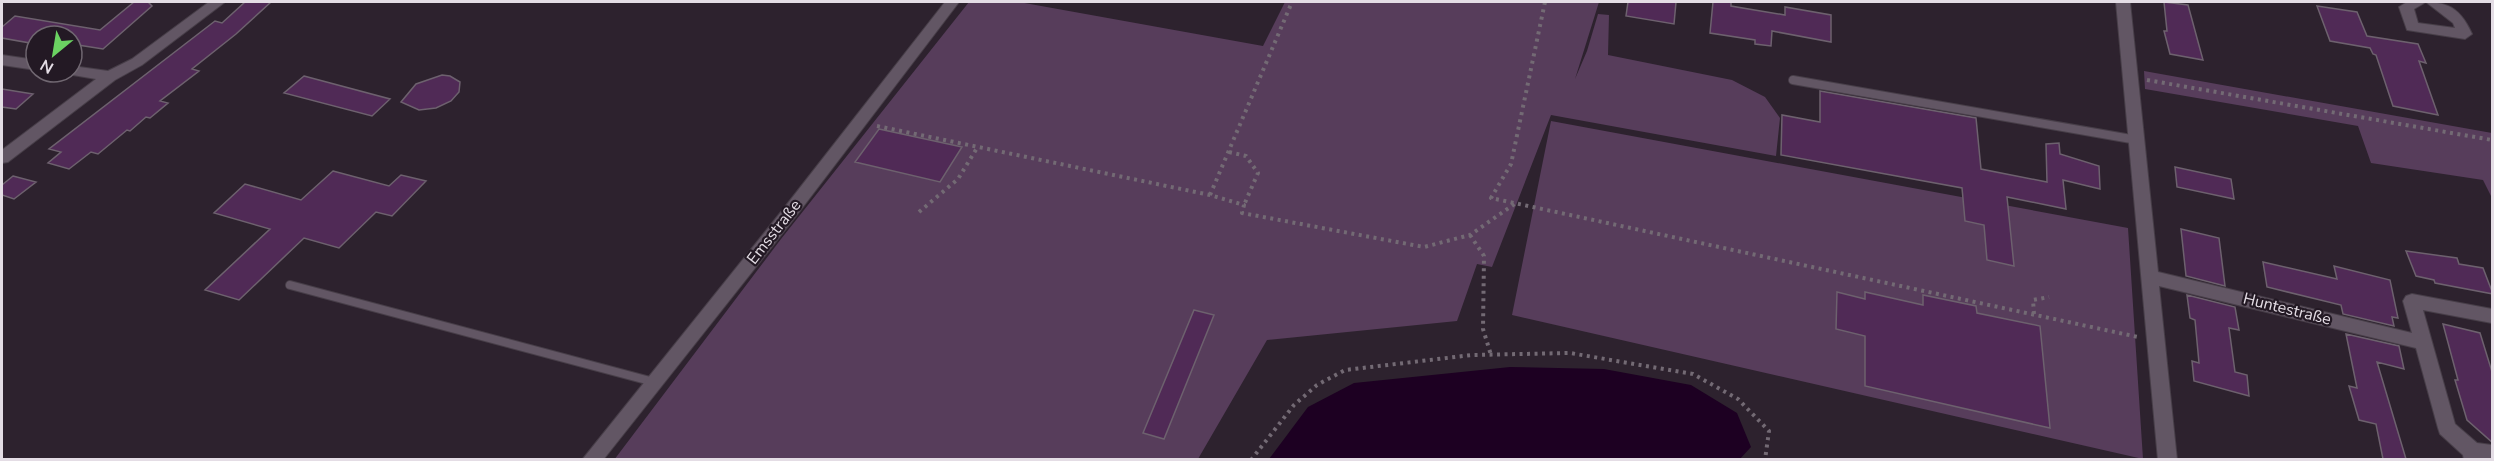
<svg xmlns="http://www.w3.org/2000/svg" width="2494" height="461" font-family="'Nunito Sans',sans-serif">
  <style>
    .green { fill: #573d5b }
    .water { fill: #1d0022 }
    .building { fill: #502a56; stroke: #6d616e; stroke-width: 1.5 }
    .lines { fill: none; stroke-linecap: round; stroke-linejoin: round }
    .service-casing { stroke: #473e48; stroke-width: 10 }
    .minor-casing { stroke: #473e48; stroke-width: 2 }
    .path { stroke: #736a74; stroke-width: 4; stroke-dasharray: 3 4.5; stroke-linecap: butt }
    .service { stroke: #625664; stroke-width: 8 }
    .minor { fill: #625664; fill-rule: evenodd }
    .labels { text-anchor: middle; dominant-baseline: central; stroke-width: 4.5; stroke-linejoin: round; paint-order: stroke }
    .street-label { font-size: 16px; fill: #e4dde5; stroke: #231924 }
  </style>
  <rect width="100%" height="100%" fill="#2d222e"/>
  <path class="green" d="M969,2H1019L1263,46L1285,2H1599L1575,79L1587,51L1598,14L1609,15L1608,55L1732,80L1765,97L1780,118L1776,156L1551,115L1492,267L1477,264L1457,321L1267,340L1198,459L614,460L781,239Z
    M2144,71L2492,133V198L2483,180L2371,163L2358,126L2145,89Z
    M1551,121L2128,228L2143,459L1512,315Z"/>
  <path class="water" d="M1510,367L1604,369L1691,385L1737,413L1751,447L1739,460L1269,459L1308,407L1354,383Z"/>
  <path class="building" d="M134,2H148L152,6L103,49L72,44V36H36V44L2,38V27L15,16L100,30Z
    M245,2H271L236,34L192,69L199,71L160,101L168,103L150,118L146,117L130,131L127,130L98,154L91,152L69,169L48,163L61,152L49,149L215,21L222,23Z
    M1628,2H1676L1674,24L1626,16Z
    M1713,2H1731V6L1785,15V7L1831,15V42L1772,31L1771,46L1755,44V40L1710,33Z
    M2164,2L2188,5L2203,60L2170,54L2164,31H2167Z
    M2317,6L2357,12L2367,36L2418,44L2426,63L2419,61L2438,115L2393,106L2376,55L2373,54L2370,48L2330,41Z
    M442,75L450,76L460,82L459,92L451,101L436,108L419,110L401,102L416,84Z
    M304,76L390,99L372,116L284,93Z
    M2,89L33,94L16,109L2,107Z
    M1820,91L1976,118L1981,169L2047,182L2046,144L2059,143L2060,154L2099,166L2100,189L2063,180L2066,209L2007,197L2014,266L1987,260L1984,225L1965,221L1962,188L1781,155L1782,115L1820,122Z
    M879,129L962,147L940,182L855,162Z
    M2175,167L2231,179L2234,199L2177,187Z
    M333,171L389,186L401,175L426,181L392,216L376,212L339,248L304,238L239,300L205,290L270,229L214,213L245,184L301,200Z
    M13,176L36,182L14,199L2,195V185Z
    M2181,229L2219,238L2225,286L2186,276Z
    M2406,251L2457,258L2459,264L2483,268L2493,294L2435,283L2434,280L2416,276Z
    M2263,262L2337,279L2334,266L2390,280L2398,318L2392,317L2394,326L2343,314L2341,305L2267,287Z
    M1837,292L1865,299V292L1923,305V295L1976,306L1977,313L2040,326L2050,428L1865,386V336L1836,329Z
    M2187,295L2235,307L2239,330L2229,328L2235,372L2247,375L2249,396L2194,381L2192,361L2199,363L2195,320L2190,318Z
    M1194,310L1214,315L1164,439L1143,433Z
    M2443,324L2480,333L2493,375V443L2467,420L2455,380H2458Z
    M2346,334L2399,346L2404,369L2377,362L2406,459H2383L2376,424L2359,420L2349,386L2357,388Z"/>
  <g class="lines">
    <g class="service-casing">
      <path id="service" d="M1793,80L2137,140
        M290,285L654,382"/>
    </g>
    <g class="minor-casing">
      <path id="minor" d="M209,2H225L142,65L115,80L8,162L2,163V150L96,79L67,74L65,72H72V66L108,71L132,59Z
        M945,2H959L793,220L603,460H582L781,212Z
        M2116,2H2130L2158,272L2412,333L2403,301L2406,296L2412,294L2492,309V323L2423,310L2455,424L2477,443L2492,445V460H2464L2463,455L2440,434L2438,428L2416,348L2159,286L2177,460H2158Z
        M2407,2C2440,2 2457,0 2472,34L2465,39L2407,30L2399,7ZM2426,2L2453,23L2455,28L2418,23L2414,9Z
        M2,55L36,60V70L2,65Z"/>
    </g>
    <path class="path" d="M1545,2L1511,164L1491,198L2138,337
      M2147,80L2492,140
      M877,126L1210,195L1244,205L1242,213L1424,247L1470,235L1516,203
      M1229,152L1246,156L1258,173L1244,205
      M1210,195L1292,2
      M919,212L958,179L977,148
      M1470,235L1484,256L1483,329L1491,355
      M2034,314L2033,300L2049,297
      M1251,460L1294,405L1317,385L1345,370L1472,355L1570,353L1693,374L1738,399L1769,431L1765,460"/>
    <use href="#service" class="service"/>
    <use href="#minor" class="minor"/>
  </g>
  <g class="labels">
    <g class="street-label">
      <text transform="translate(774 232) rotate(-52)">Emsstraße</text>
      <text transform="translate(2287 309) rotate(14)">Huntestraße</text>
    </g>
  </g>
  <rect width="2494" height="461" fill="none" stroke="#e4dde5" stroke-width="6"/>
  <g transform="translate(54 54) rotate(210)"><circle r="28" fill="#231924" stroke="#706771" stroke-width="1.5"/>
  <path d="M0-4.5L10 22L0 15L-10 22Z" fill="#6bd362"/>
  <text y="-9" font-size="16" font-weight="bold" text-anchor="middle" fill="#e4dde5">N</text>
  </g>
</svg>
